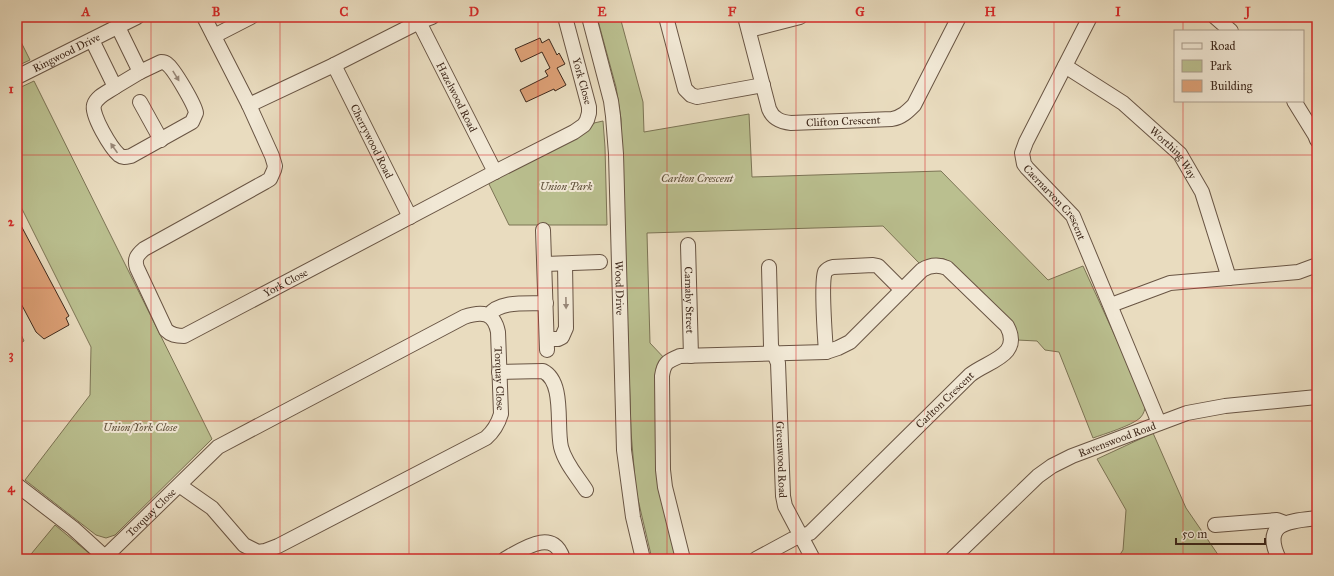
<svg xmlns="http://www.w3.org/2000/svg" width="1334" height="576" font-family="'IM FELL Great Primer',serif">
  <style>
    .green { fill: #babf8f; stroke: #7c7455 }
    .building { fill: #dda076; stroke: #3e281b }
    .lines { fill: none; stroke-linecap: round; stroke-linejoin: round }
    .minor-casing { stroke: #695544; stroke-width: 16 }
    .minor { stroke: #f1e8d5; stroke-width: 14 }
    .oneway { fill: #988878 }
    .grid { fill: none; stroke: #d62828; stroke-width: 1; stroke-opacity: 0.55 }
    .labels { text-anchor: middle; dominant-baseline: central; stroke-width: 4; stroke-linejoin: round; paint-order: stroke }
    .street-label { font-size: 11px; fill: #3e281b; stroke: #f1e8d5 }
    .park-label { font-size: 11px; font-style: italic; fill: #5d4e38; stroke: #f1e8d5 }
    .neatline { fill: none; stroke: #d62828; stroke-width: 1.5 }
    .grid-label { font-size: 13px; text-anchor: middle; font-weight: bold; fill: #d62828 }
  </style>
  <rect width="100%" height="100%" fill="#e9dcbf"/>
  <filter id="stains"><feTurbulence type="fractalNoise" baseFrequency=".005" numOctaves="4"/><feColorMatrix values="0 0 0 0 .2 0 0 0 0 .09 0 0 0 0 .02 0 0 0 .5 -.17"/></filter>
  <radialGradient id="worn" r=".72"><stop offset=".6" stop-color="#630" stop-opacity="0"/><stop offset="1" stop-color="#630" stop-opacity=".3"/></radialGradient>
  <path class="green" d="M597,17H620L643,102L644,132L749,114L752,177L941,171L1048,280L1083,266L1146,404C1145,409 1144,414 1140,418C1131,426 1104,434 1093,438L1059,352L1045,350L1037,341L1017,340C1005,325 958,263 944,259C935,257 929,260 920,264L883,226L647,233L650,343L667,361L662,471L682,559H652L636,491L631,432L621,119L616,87Z
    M17,34L30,60L17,66Z
    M34,81L212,439L115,535L106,538L96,535L25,480L90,395L91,347L17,199V89Z
    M603,121L605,147L607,225H509L488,182L586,132L594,123Z
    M17,326L24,341L17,345Z
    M1153,433L1186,508L1221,559H1117L1123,550L1126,510L1097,459Z
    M55,525L96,559H27Z"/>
  <path class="building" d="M540,38L542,43L549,39L557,55L559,53L565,64L557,68L566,85L555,91L554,89L526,102L520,90L548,76L545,71L550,68L542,52L521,62L515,49Z
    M17,218L69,316L66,318L69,325L44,339L36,332L17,296Z"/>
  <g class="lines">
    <g class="minor-casing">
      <g id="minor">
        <path id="s1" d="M204,17L249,105L272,156L275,166L274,170L270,179L265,182L144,249C137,255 134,259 137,268L166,330C171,335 176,336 184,336L495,172L574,132L584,125L587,120L589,113V107L565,17"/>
        <path id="s2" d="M589,17L611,101L613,116L616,154L624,450L633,517L643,559"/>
        <path d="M666,17L685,89L691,95L697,97L763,85"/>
        <path id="s3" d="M745,17L769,109C773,119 781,122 791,123L892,119C902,117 907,112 914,105L959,17"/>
        <path id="s4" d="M1090,17L1026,142L1022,153L1024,164L1027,168L1073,216L1159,423"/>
        <path d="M1215,17L1231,31"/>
        <path id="s5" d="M419,22L495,172"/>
        <path d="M749,30L800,17"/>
        <path d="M214,36L251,17"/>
        <path d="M92,40L115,87C108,92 97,96 94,105C91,115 111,148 119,155C123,158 126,157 131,156L192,122L196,113C195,105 174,69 167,64C165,62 164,62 161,62L140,72L118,27"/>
        <path id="s6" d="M334,65L410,217"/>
        <path id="s7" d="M1065,66L1123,103L1180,154L1202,192L1229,278"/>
        <path id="s8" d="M17,77L137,17"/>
        <path d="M115,87L140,72"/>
        <path d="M1294,101L1315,135L1317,140"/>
        <path d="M140,102L161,140"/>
        <path d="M249,105L334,65L419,22L432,17"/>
        <path d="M543,230L547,350"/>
        <path id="s9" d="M688,245L691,356"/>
        <path d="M545,264L600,262"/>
        <path id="s10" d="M769,267L771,346L778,363L783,496L785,506L813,559"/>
        <path d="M1111,305L1170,283L1298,272L1317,265"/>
        <path d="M489,315C500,300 528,304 546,303"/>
        <path d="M547,339H558L562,337L566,328L565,264"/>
        <path d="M826,352C825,338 821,282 825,272C827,269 829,268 833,267L873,265L878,266L902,290"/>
        <path d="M499,372L543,371C565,382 556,426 561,447C565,463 577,476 586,490"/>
        <path d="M17,485L73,528L107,559"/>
        <path d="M1215,525L1277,520L1285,523"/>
        <path id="s11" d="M105,557L218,447L464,317C482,311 494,312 498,332L501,414C498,424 494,431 486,438L278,546L265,551L258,552L244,545L212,508L179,485"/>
        <path d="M505,559C523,549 554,527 563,559"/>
        <path d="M683,559L665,487L663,470L662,376C664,362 668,361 680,356L826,352L838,348L850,342L922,270C930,265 938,264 947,268L1007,326C1023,356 987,361 970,375L810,533L793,539L756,559"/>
        <path id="s12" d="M952,559L1038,476L1052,466L1072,456L1187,413L1225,406L1317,397"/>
        <path d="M1279,559C1261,522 1290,521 1317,518"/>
      </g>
    </g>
    <use href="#minor" class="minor"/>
  </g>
  <defs><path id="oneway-solid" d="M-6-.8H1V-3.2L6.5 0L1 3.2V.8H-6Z"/></defs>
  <g class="oneway">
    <use href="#oneway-solid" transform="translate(176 76) rotate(58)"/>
    <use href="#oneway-solid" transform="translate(114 148) rotate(-125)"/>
    <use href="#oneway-solid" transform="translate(566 303) rotate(89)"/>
  </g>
  <path class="grid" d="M151,17V559M280,17V559M409,17V559M538,17V559M667,17V559M796,17V559M925,17V559M1054,17V559M1183,17V31M1183,101V559M17,155H1317M17,288H1317M17,421H1317"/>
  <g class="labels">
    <g class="street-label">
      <text stroke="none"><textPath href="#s8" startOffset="55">Ringwood Drive</textPath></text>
      <text transform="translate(582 81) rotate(75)">York Close</text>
      <text stroke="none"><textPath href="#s5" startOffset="84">Hazelwood Road</textPath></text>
      <text stroke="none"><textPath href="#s3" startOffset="175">Clifton Crescent</textPath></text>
      <text stroke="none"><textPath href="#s6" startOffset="85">Cherrywood Road</textPath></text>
      <text stroke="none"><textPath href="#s7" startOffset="140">Worthing Way</textPath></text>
      <text stroke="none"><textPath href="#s4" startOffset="213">Caernarvon Crescent</textPath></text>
      <text stroke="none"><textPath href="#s1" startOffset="548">York Close</textPath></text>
      <text stroke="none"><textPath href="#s2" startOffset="274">Wood Drive</textPath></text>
      <text stroke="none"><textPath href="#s9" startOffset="55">Carnaby Street</textPath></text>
      <text stroke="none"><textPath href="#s11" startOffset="527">Torquay Close</textPath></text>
      <text transform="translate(945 400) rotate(-44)">Carlton Crescent</text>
      <text stroke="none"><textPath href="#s12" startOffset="207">Ravenswood Road</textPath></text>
      <text stroke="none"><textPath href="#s10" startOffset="194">Greenwood Road</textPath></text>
      <text stroke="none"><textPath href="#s11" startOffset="64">Torquay Close</textPath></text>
    </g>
    <g class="park-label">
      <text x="697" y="178">Carlton Crescent</text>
      <text x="566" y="186">Union Park</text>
      <text x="140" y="427">Union/York Close</text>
    </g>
  </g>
  <rect width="1334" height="576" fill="none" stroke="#e9dcbf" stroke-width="44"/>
  <rect x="1174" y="30" width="130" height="72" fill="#f1e8d5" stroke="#a99b8b"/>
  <rect x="1182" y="43" width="20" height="6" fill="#f1e8d5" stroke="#a99b8b"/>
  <text x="1210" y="50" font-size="12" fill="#3e281b">Road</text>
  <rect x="1182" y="60" width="20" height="12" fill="#babf8f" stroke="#a99b8b"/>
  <text x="1210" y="70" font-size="12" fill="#3e281b">Park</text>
  <rect x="1182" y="80" width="20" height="12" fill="#dda076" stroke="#a99b8b"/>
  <text x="1210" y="90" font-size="12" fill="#3e281b">Building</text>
  <path d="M1176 538v6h89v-6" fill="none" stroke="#3e281b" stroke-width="2"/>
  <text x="1182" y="538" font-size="12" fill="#3e281b" stroke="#f1e8d5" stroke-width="3" paint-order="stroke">50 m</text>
  <rect x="22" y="22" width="1290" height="532" class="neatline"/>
  <g class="grid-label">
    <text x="86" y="16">A</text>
    <text x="216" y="16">B</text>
    <text x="344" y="16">C</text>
    <text x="474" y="16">D</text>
    <text x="602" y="16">E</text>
    <text x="732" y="16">F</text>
    <text x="860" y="16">G</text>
    <text x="990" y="16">H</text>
    <text x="1118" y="16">I</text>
    <text x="1248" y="16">J</text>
    <text x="11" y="93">1</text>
    <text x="11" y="226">2</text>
    <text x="11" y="359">3</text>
    <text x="11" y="492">4</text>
  </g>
  <rect width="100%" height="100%" filter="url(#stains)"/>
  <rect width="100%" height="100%" fill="url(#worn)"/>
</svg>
